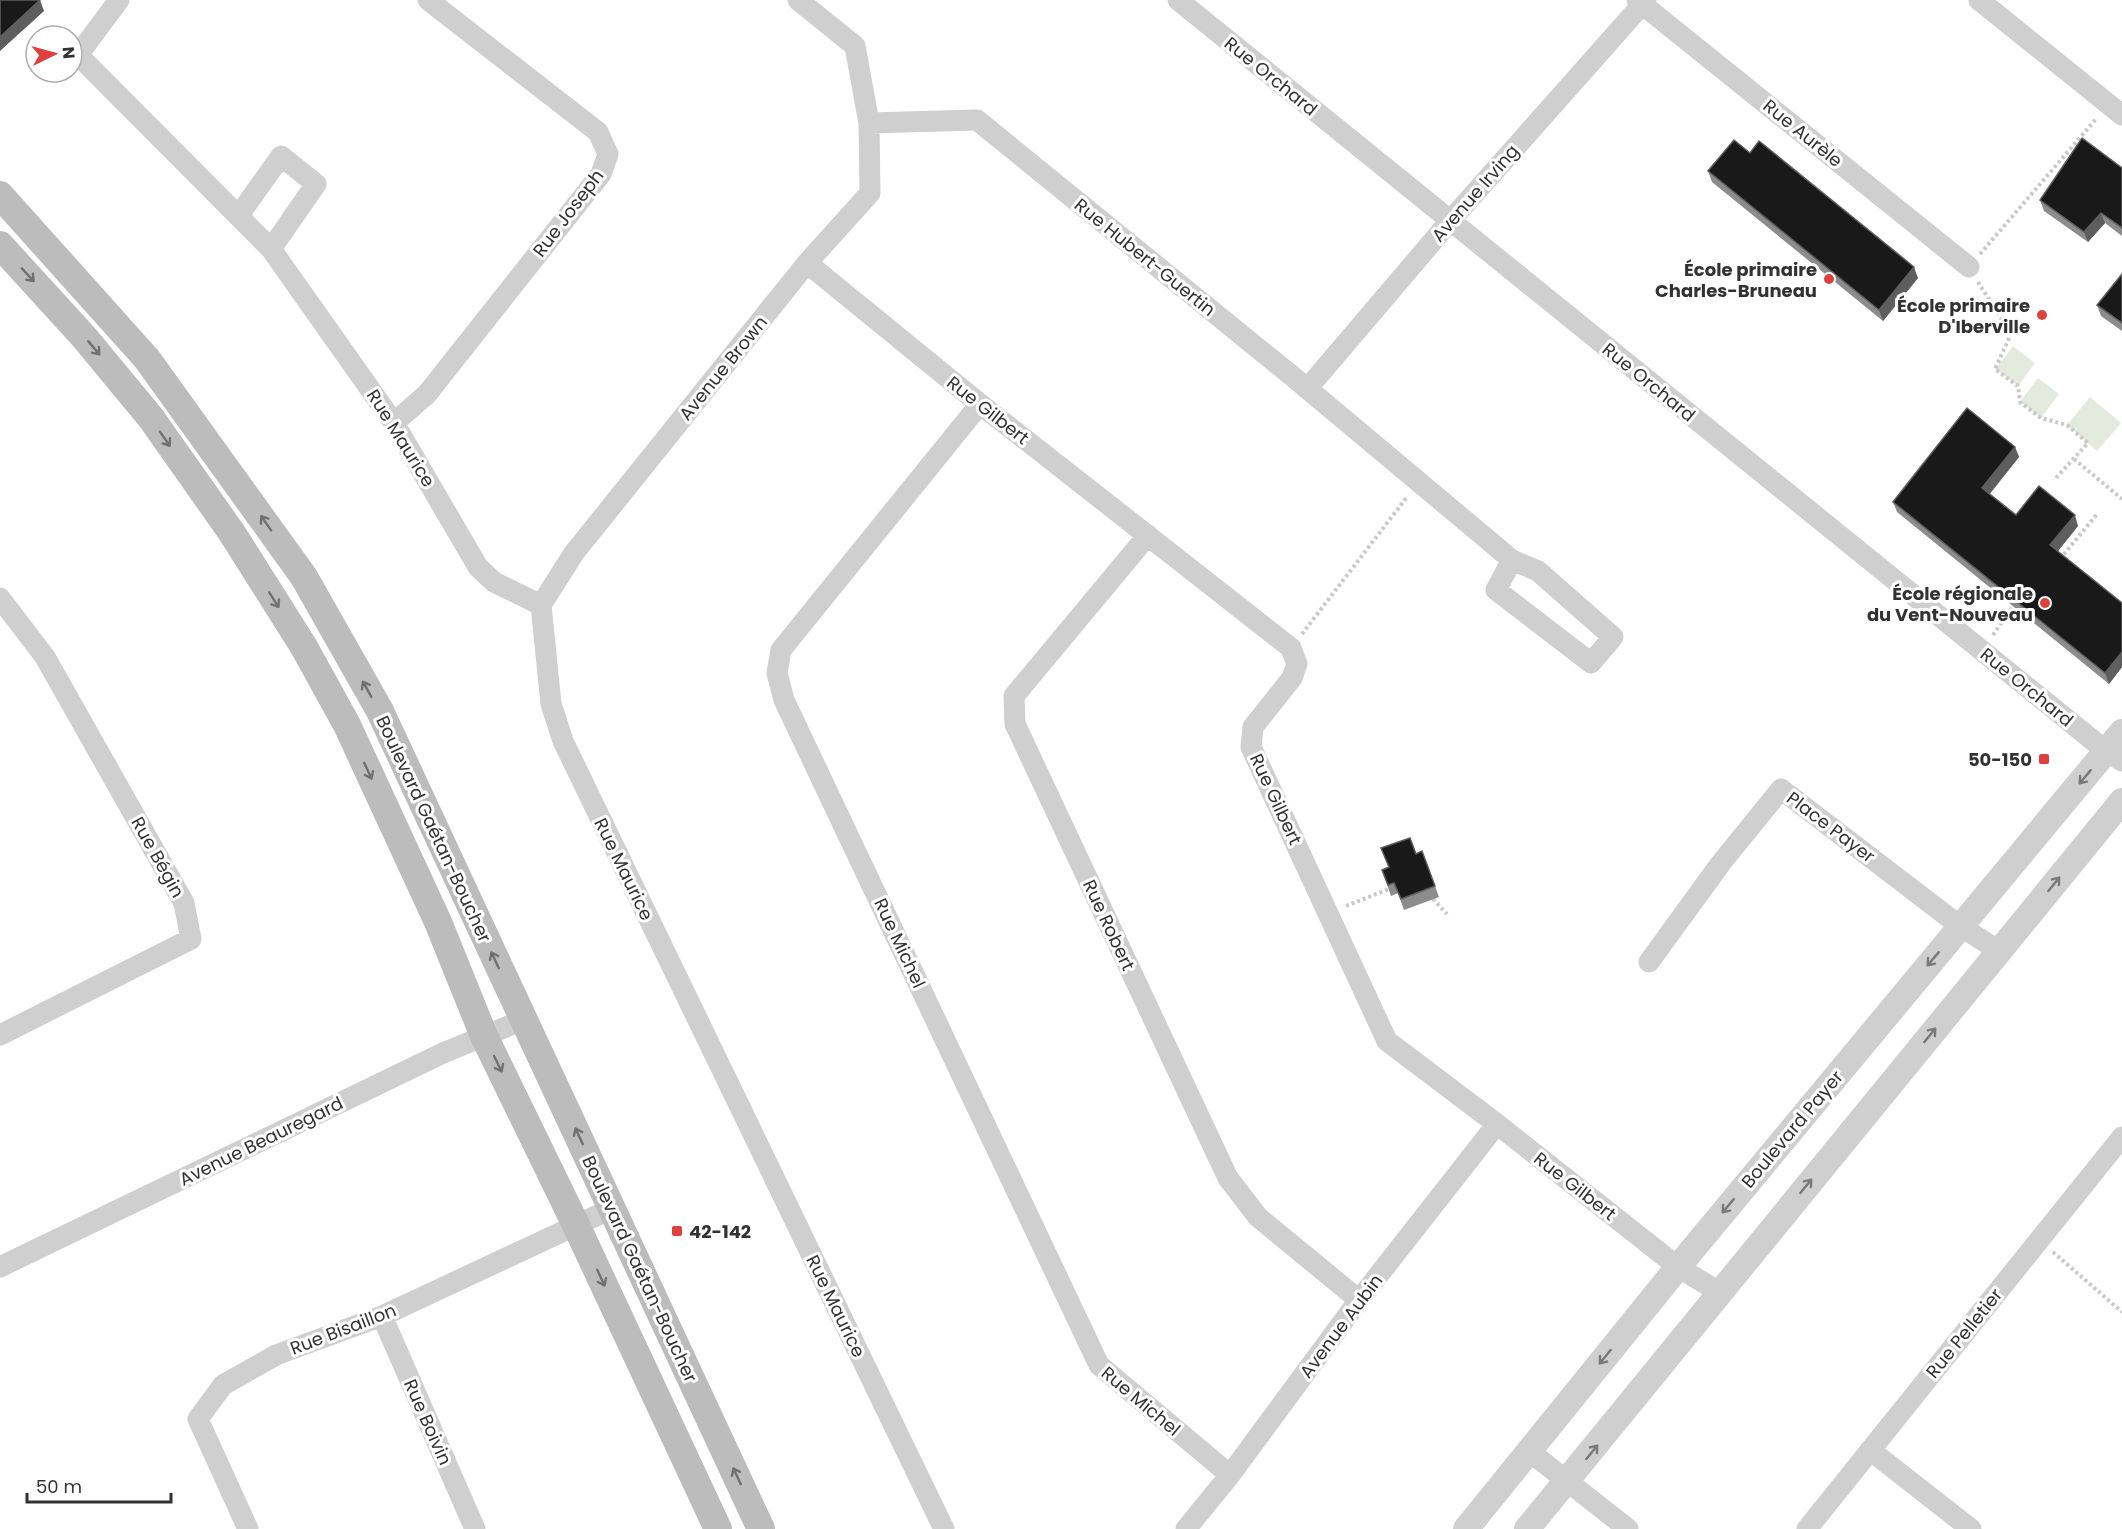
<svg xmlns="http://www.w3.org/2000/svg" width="2122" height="1529" font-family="Poppins,sans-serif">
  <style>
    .green { fill: #e4eade }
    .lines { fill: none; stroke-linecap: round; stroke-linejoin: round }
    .path { stroke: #c9c9c9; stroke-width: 4; stroke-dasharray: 3 3; stroke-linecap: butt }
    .minor { stroke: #cfcfcf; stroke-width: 21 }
    .tertiary { stroke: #cfcfcf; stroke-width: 26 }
    .secondary { stroke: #bcbcbc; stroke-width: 28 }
    .wall { fill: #8c8c8c }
    .shaded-wall { fill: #5e5e5e }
    .building { fill: #191919; stroke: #5e5e5e; stroke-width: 1.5 }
    .oneway { stroke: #707070 }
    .oneway2 { stroke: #797979 }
    .poi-dot { fill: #de403e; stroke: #fff; stroke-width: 2 }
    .labels { text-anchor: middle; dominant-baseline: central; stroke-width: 6; stroke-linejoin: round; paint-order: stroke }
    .street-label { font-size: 18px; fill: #323232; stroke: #fff }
    .poi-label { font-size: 18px; font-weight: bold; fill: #323232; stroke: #fff; text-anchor: end }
  </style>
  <rect width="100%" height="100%" fill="#fff"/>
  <path class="green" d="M2013,346L2035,363L2018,386L1995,369Z
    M2038,378L2059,394L2041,418L2020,402Z
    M2090,397L2121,423L2097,451L2067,425Z"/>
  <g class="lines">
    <path class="path" d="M1980,254L2096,119
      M1978,282L2011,334L1995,369L2018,386L2020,402L2041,418L2067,425L2088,443L2055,479
      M2074,459L2122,499
      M2060,559L2098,513
      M1302,634L1407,497
      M1993,635L2013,606
      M1433,899L1447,914
      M1346,906L1389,889
      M2053,1252L2122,1312"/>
    <path class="minor" d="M119,0L78,55L271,249L394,423L478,567L494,582L541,605
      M1178,0L2106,751L2122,761
      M1637,0L1969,267
      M1979,0L2122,115
      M869,123L977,120L1297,380L1512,560L1538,571L1613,637L1591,663L1496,590L1512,560
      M239,215L281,156L316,184L271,249
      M807,263L980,404L1291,648L1297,664L1292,678L1253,727L1251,747L1387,1041L1497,1124L1678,1267L1719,1292
      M1307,389L1450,221L1646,0
      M980,404L781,650L777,673L784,700L1099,1365L1230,1475
      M394,423L427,394L601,174L608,154L598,132L428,0
      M1148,535L1014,696L1015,724L1228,1178L1258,1217L1359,1300
      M0,598L45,657L184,903L191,939L0,1035
      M541,605L551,704L563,741L944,1529
      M541,605L574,553L807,263L870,193L869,123L855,46L798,0
      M1649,962L1721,863L1781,789L1960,926L1999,951
      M0,1267L443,1053L523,1020
      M382,1316L475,1529
      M1870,1450L1971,1529
      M1529,1451L1628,1529
      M248,1529L198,1419L223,1385L276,1355L382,1316L613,1208
      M1186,1529L1230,1475L1359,1300L1497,1124
      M1807,1529L2122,1137"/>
    <path class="tertiary" d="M1466,1529L1678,1267L2122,732
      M1527,1529L2122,801"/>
    <path class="secondary" d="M0,195L147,359L304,577L380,711L761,1529
      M0,245L84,337L151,418L232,533L304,647L347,725L438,922L484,1036L576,1225L718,1529"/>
  </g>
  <path class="wall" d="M1750,153L1918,278L1883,321L1712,182L1708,171Z
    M2122,168V236L2105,223L2088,242L2044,211L2040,200Z
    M2122,274V331L2101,316L2097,305Z
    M2015,447L2019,457L1990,494L2016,515L2078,526L2058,551L2122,603V667L2109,684L1897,512L1893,502Z
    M1422,851L1439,897L1404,910L1398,893L1391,896L1382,870Z"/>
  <path class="shaded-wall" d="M40,0L44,11L0,51V37Z
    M2101,213L2105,223L2088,242L2084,232Z
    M1914,267L1918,278L1883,321L1879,310Z
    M2015,447L2019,457L1986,498L1982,488Z
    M2075,515L2078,526L2054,556L2050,545Z
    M2122,652V667L2109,684L2105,673Z"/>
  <path class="building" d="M0,0H40L0,37Z
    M2082,138L2122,168V228L2101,213L2084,232L2040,200Z
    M1734,140L1750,153L1759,141L1914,267L1879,310L1708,171Z
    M2122,274V323L2097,305Z
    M1967,408L2015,447L1982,488L2016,515L2039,486L2075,515L2050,545L2122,603V652L2105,673L1893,502Z
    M1410,838L1416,854L1422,851L1435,886L1401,899L1394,883L1388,885L1382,870L1389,867L1381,848Z"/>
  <defs><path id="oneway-shaft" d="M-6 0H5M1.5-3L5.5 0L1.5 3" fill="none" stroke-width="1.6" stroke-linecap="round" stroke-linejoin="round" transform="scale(1.5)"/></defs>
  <g class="oneway">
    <use href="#oneway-shaft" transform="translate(28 275) rotate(47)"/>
    <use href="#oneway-shaft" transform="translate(94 348) rotate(50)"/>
    <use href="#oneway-shaft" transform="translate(165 439) rotate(55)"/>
    <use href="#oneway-shaft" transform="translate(266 523) rotate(-125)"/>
    <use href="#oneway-shaft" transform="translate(274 600) rotate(58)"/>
    <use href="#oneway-shaft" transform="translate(367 689) rotate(-119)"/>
    <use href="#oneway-shaft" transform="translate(368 771) rotate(65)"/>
    <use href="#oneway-shaft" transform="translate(495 960) rotate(-115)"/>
    <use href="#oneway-shaft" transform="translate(498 1064) rotate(64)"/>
    <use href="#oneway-shaft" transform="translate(579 1136) rotate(-115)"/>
    <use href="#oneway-shaft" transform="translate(601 1278) rotate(65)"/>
    <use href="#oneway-shaft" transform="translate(737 1476) rotate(-115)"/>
  </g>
  <g class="oneway2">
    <use href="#oneway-shaft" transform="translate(2085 777) rotate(130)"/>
    <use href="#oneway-shaft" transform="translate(2054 884) rotate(-51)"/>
    <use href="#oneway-shaft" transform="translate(1933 959) rotate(130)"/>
    <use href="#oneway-shaft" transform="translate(1930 1035) rotate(-51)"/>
    <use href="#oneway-shaft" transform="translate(1806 1186) rotate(-51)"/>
    <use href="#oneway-shaft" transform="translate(1728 1206) rotate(130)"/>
    <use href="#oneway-shaft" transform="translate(1605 1357) rotate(129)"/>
    <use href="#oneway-shaft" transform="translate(1592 1452) rotate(-51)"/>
  </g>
  <g class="poi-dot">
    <circle cx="1829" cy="279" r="6"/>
    <circle cx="2042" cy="315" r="6"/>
    <circle cx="2045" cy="603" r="6"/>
    <rect x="2038" y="753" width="12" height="12" rx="3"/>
    <rect x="671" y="1225" width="12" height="12" rx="3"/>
  </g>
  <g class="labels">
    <g class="street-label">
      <text transform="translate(1271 76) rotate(39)">Rue Orchard</text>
      <text transform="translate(1803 133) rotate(39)">Rue Aurèle</text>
      <text transform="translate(1475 193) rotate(-49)">Avenue Irving</text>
      <text transform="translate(568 213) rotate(-53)">Rue Joseph</text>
      <text transform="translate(1145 257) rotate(39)">Rue Hubert-Guertin</text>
      <text transform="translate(723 368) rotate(-51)">Avenue Brown</text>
      <text transform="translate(1649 382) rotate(39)">Rue Orchard</text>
      <text transform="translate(988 410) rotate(38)">Rue Gilbert</text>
      <text transform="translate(401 438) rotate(58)">Rue Maurice</text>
      <text transform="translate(2027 687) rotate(39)">Rue Orchard</text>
      <text transform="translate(1276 799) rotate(65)">Rue Gilbert</text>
      <text transform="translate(1831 827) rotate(37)">Place Payer</text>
      <text transform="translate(434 829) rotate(65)">Boulevard Gaétan-Boucher</text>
      <text transform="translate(158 857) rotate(61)">Rue Bégin</text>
      <text transform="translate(624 869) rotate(64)">Rue Maurice</text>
      <text transform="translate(1109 925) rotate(65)">Rue Robert</text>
      <text transform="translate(900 943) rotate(65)">Rue Michel</text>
      <text transform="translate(1792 1129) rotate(-50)">Boulevard Payer</text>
      <text transform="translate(261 1141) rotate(-26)">Avenue Beauregard</text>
      <text transform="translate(1575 1186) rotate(38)">Rue Gilbert</text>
      <text transform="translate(640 1269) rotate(65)">Boulevard Gaétan-Boucher</text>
      <text transform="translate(836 1306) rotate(64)">Rue Maurice</text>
      <text transform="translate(1341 1326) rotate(-53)">Avenue Aubin</text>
      <text transform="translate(343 1329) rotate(-21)">Rue Bisaillon</text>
      <text transform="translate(1964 1333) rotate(-51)">Rue Pelletier</text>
      <text transform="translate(1141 1401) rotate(40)">Rue Michel</text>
      <text transform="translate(428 1422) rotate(66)">Rue Boivin</text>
    </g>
    <g class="poi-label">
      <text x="1817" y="269">École primaire<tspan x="1817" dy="21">Charles-Bruneau</tspan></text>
      <text x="2030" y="305">École primaire<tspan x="2030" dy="21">D'Iberville</tspan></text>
      <text x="2033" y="593">École régionale<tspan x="2033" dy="21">du Vent-Nouveau</tspan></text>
      <text x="2032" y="759">50-150</text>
      <text x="689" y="1231" text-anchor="start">42-142</text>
    </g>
  </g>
  <g transform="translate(54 54) rotate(85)"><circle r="28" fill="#ffffff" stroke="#adadad" stroke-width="1.5"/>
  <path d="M0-4.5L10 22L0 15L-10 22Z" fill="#de403e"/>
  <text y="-9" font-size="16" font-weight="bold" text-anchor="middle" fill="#323232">N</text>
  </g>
  <path d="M27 1493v9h144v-9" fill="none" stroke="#323232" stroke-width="3"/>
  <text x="36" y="1493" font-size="18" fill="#323232" stroke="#ffffff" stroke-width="4.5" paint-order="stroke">50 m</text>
</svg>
